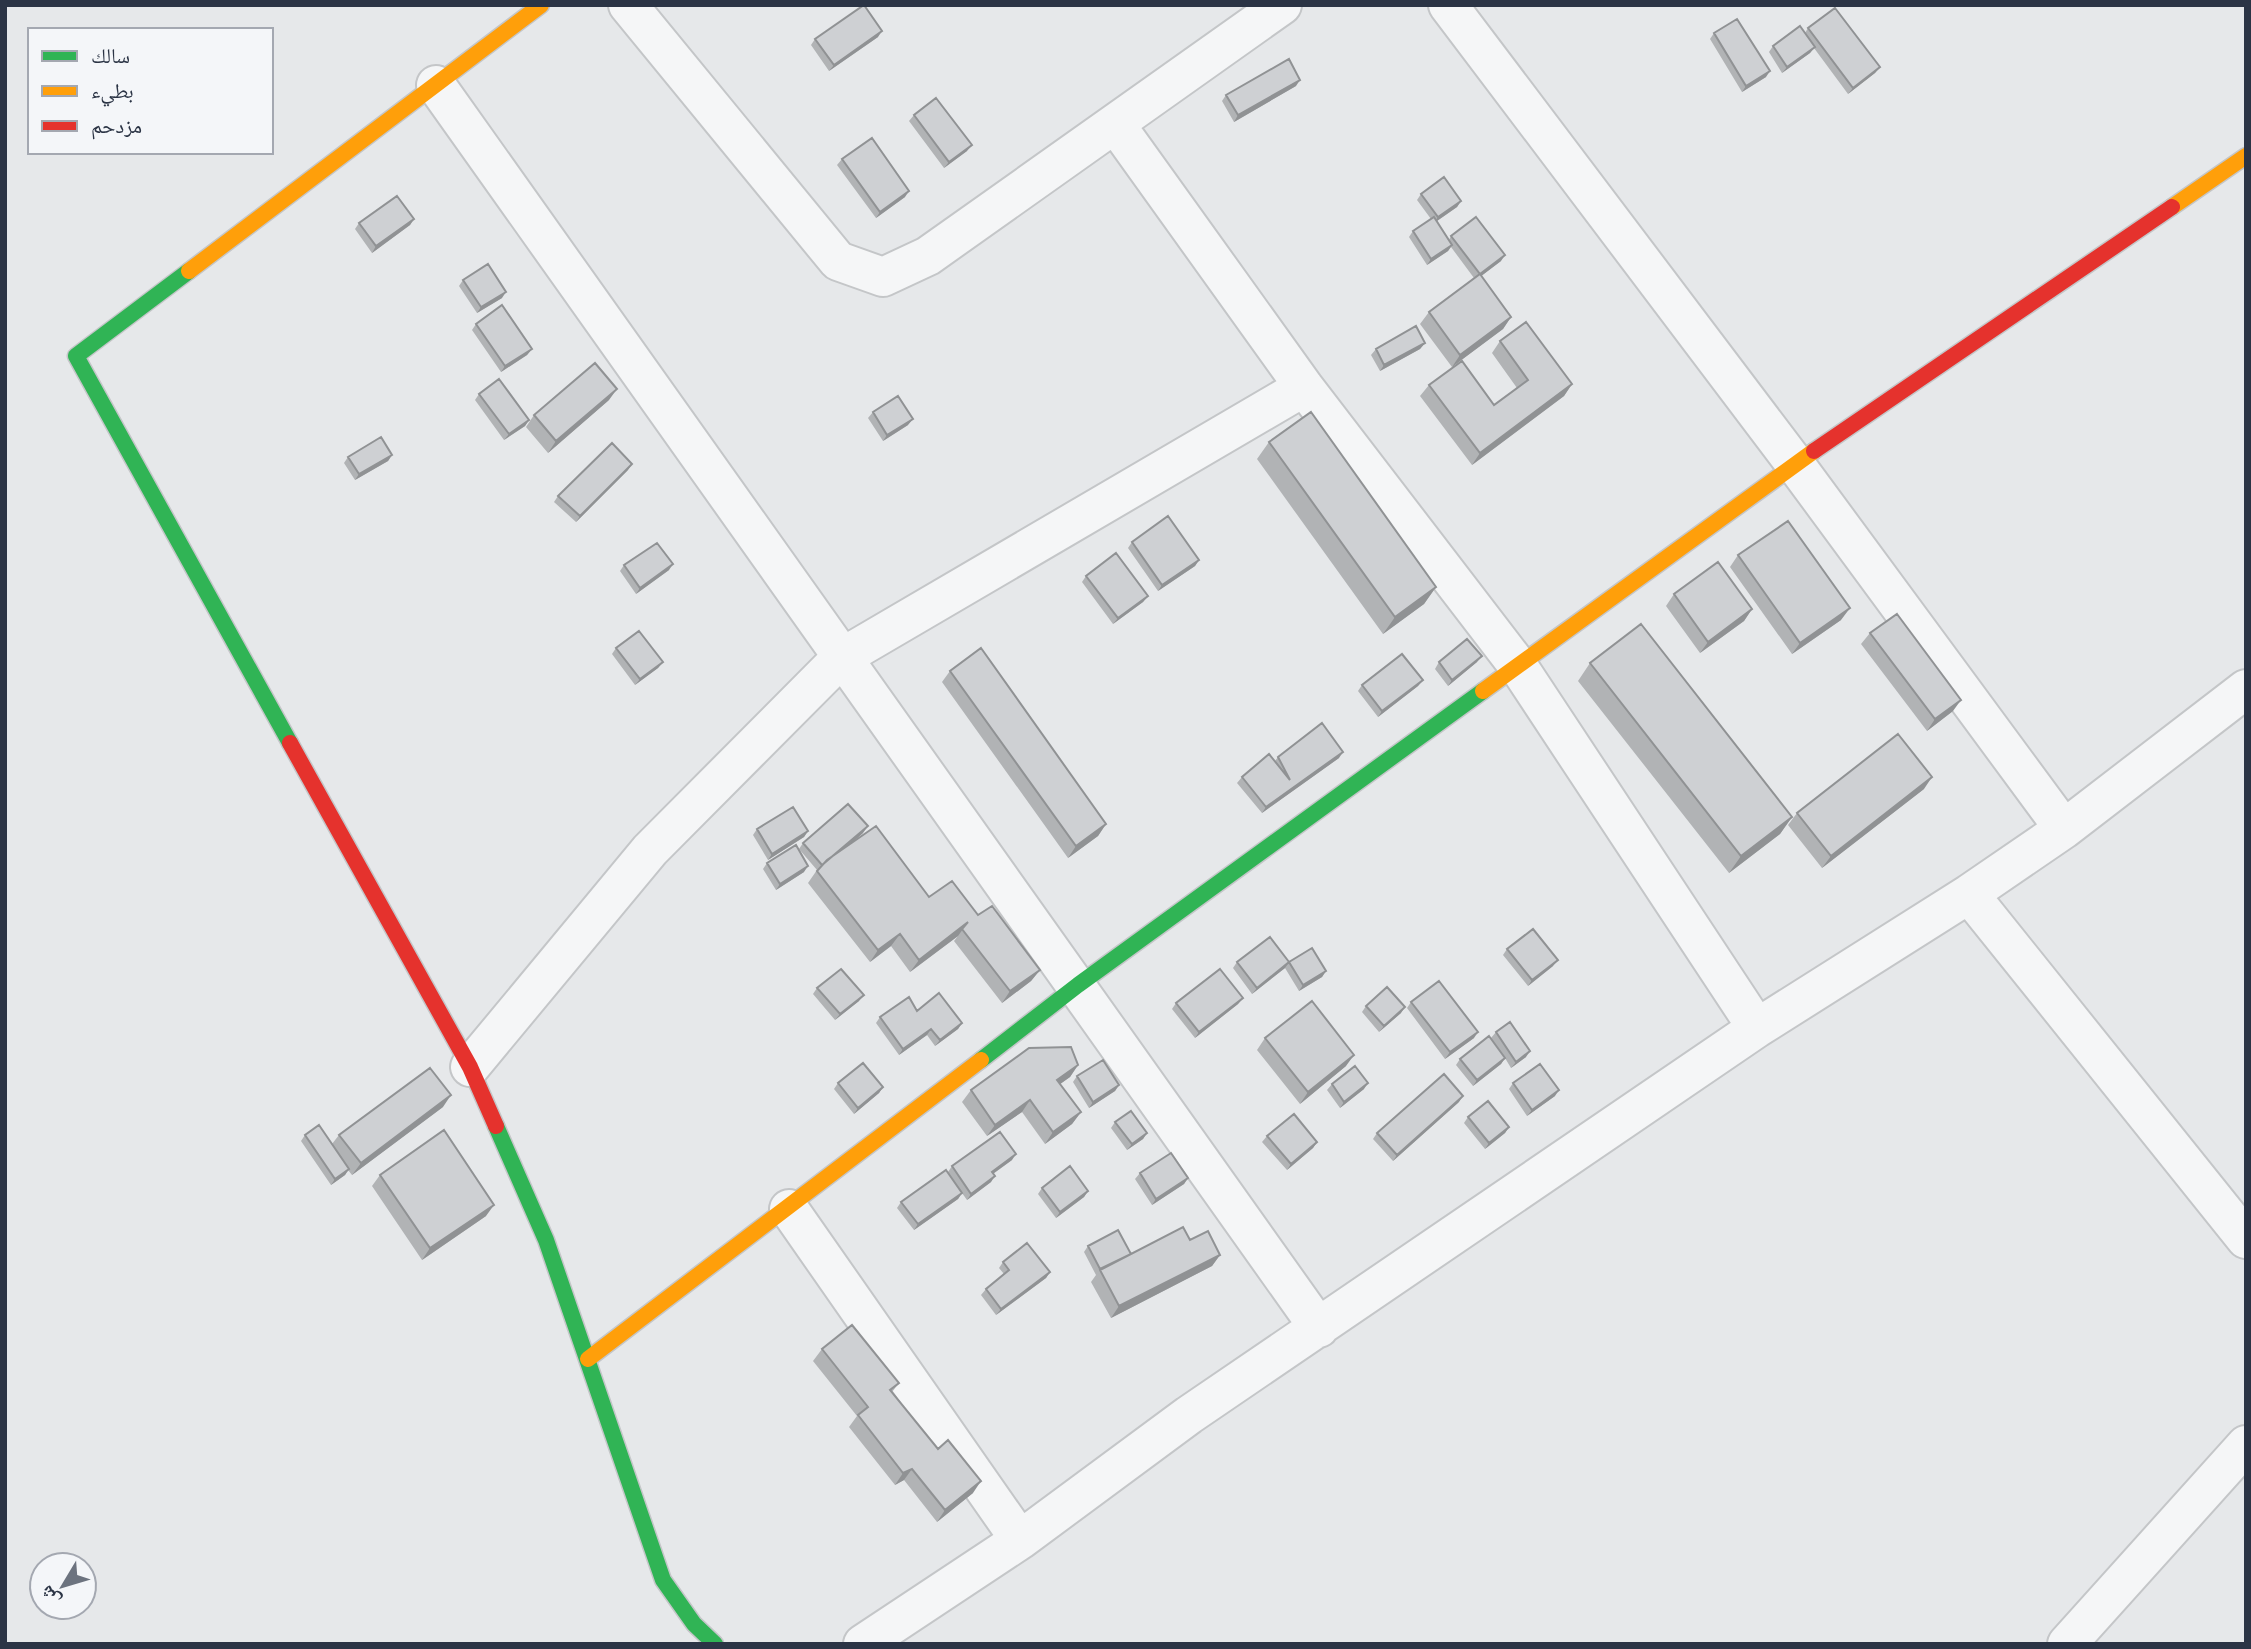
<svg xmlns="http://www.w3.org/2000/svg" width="2251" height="1649" font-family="Quicksand,'Noto Naskh Arabic',sans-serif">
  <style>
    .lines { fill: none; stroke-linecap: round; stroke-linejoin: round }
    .street-casing { stroke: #c4c6c8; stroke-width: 42 }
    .fast-casing { stroke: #c4c6c8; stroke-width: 19 }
    .slow-casing { stroke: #c4c6c8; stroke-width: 19 }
    .jam-casing { stroke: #c4c6c8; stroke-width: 19 }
    .street { stroke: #f5f6f7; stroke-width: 38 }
    .fast { stroke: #30b455; stroke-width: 16 }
    .slow { stroke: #ff9f0a; stroke-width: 16 }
    .jam { stroke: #e5322d; stroke-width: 16 }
    .wall { fill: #b1b3b5 }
    .shaded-wall { fill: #909294 }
    .building { fill: #ced0d3; stroke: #909294; stroke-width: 2 }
  </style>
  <rect width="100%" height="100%" fill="#e6e8ea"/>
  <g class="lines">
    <g class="street-casing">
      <path id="street" d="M628,5L838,261L883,277L928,256L1282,5
        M1448,5L1795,464L2064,829
        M436,85L1319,1328
        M1116,125L1304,387L1518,666L1757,1028
        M1969,894L2246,1239
        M470,1067L650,850L841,658L1304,387
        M789,1209L1020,1540
        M863,1644L1020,1540L1189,1415L1757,1028L1969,894L2064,829L2246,689
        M2067,1644L2246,1445"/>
    </g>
    <g class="fast-casing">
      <path id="fast" d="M189,271L76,356L290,743
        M981,1060L1078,985L1483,691
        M496,1126L546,1240L663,1580L694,1624L715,1644"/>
    </g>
    <g class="slow-casing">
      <path id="slow" d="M2172,207L2246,156
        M189,271L541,5
        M1483,691L1814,451
        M588,1359L981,1060"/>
    </g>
    <g class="jam-casing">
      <path id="jam" d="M1814,451L2172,207
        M290,743L470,1067L496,1126"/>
    </g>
    <use href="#street" class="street"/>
    <use href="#fast" class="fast"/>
    <use href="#slow" class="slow"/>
    <use href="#jam" class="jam"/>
  </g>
  <path class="wall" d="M1808,28L1880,67L1875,73L1848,94L1814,48L1810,53L1782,73L1769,52L1773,46L1805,33Z
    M1714,33L1766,77L1742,92L1710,39Z
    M878,37L829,71L811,45L815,39Z
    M1296,86L1234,122L1222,101L1226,95Z
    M914,115L967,151L944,168L909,121Z
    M842,159L905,197L876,218L837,165Z
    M1421,194L1461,201L1457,207L1437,221L1449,240L1451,236L1501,261L1481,276L1511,317L1503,329L1452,367L1420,324L1429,312L1474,278L1451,247L1448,251L1427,265L1409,237L1413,231L1431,219L1417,200Z
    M414,219L410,225L372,253L355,229L359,223Z
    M463,280L502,298L477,313L459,286Z
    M476,324L532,349L527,355L501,372L472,330Z
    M1500,341L1572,384L1564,396L1472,465L1420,396L1429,385L1494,405L1517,388L1492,353Z
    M1425,343L1420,349L1380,371L1371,355L1376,349Z
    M479,394L529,420L525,426L504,440L475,400Z
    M609,400L548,453L526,427L534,415Z
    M873,412L908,425L883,441L868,418Z
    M1269,442L1436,587L1424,604L1383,634L1257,459Z
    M392,455L388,461L355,480L344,463L348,457Z
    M628,470L576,522L554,502L558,496Z
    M1132,542L1199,560L1195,566L1158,591L1128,548Z
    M1738,555L1841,620L1792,654L1730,567Z
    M624,565L669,570L636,594L620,571Z
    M1086,576L1148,596L1143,602L1113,624L1082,582Z
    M1674,594L1752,609L1744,621L1700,653L1666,606Z
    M1870,633L1953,711L1927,731L1861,644Z
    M616,648L663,662L658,668L635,685L612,654Z
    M1439,662H1477L1448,686L1435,669Z
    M1590,663L1792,817L1780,834L1729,873L1578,681Z
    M950,671L1106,824L1098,836L1068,858L942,682Z
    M1423,680L1418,686L1378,717L1358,691L1362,685Z
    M1278,757L1339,758L1262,813L1237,783L1242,777L1275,761Z
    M1924,789L1822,868L1788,825L1797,813Z
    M757,829L808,831L804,837L768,860L753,835Z
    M863,833L854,841L929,897L978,915L1040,970L1031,981L1002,1003L954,941L958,936L910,972L891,946L870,962L808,883L817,870L799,849L803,843Z
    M767,863L804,872L776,890L763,869Z
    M1507,949L1553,966L1528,986L1503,955Z
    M1237,962H1289L1285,968L1252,994L1233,968Z
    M1289,962L1326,971L1322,977L1299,991L1285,968Z
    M817,988L859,1001L835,1020L813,994Z
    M1243,998L1238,1004L1195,1038L1172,1009L1176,1003Z
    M1411,1002L1474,1038L1445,1059L1407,1008Z
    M1366,1006L1401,1013L1379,1032L1362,1012Z
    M917,1011L962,1023L958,1029L935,1046L927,1035L899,1055L876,1023L880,1017Z
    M1496,1032L1526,1057L1511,1068L1505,1058L1501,1064L1473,1086L1456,1065L1460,1059L1500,1051L1491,1038Z
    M1265,1038L1346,1066L1300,1104L1257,1050Z
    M1078,1065L1070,1077L1060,1084L1081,1112L1072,1124L1045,1144L1022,1112L987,1136L962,1102L971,1090Z
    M1077,1076L1119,1085L1115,1091L1089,1108L1073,1082Z
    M838,1083L883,1087L879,1093L854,1114L834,1089Z
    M1513,1083L1555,1096L1527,1116L1509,1089Z
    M1332,1084L1364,1089L1340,1108L1327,1090Z
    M1459,1102L1393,1161L1373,1139L1377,1133Z
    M443,1107L352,1175L348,1170L345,1175L331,1185L301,1141L305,1135L332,1144L339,1135Z
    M1468,1117L1509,1127L1505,1133L1485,1149L1464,1123Z
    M1115,1122L1147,1133L1143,1139L1127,1150L1111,1128Z
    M1267,1136L1317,1142L1313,1148L1287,1170L1262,1142Z
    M1012,1160L993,1174L991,1182L967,1200L962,1193L958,1199L914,1230L897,1208L901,1202L948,1172L952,1166Z
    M1140,1173L1188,1178L1184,1184L1152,1205L1135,1179Z
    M380,1175L486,1216L422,1260L372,1186Z
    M1042,1188L1088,1191L1084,1197L1056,1218L1038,1194Z
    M1190,1240L1220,1255L1212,1266L1111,1318L1091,1282L1096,1275L1084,1252L1088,1246L1131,1254Z
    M1003,1262L1050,1272L1046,1278L996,1315L981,1295L986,1289L1004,1274L999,1268Z
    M822,1349L899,1383L892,1392L973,1493L937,1522L904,1480L895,1485L849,1427L857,1416L813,1361Z"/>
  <path class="shaded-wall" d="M882,31L878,37L829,71L834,65Z
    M1815,47L1810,53L1782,73L1787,67Z
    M1880,67L1875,73L1848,94L1853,88Z
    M1770,71L1766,77L1742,92L1746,86Z
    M1300,80L1296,86L1234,122L1238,115Z
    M972,145L967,151L944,168L949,162Z
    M909,191L905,197L876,218L880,212Z
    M1461,201L1457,207L1434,223L1438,217Z
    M414,219L410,225L372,253L376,246Z
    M1452,245L1448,251L1427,265L1431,259Z
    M1505,255L1501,261L1476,280L1480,274Z
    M506,292L502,298L477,313L481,307Z
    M1511,317L1503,329L1452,367L1460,355Z
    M1425,343L1420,349L1380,371L1384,365Z
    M532,349L527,355L501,372L505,366Z
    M1572,384L1564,396L1472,465L1480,453Z
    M617,389L609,400L548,453L556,441Z
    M913,419L908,425L883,441L887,435Z
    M529,420L525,426L504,440L509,434Z
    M392,455L388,461L355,480L359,474Z
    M632,464L628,470L576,522L580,516Z
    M1199,560L1195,566L1158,591L1162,585Z
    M673,564L669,570L636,594L640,588Z
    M1436,587L1424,604L1383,634L1395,617Z
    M1148,596L1143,602L1113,624L1118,618Z
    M1850,608L1841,620L1792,654L1800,643Z
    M1752,609L1744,621L1700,653L1708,642Z
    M1482,656L1477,662L1448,686L1452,680Z
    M663,662L658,668L635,685L640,679Z
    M1423,680L1418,686L1378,717L1382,711Z
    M1961,700L1953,711L1927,731L1935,719Z
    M1343,752L1339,758L1262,813L1266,807Z
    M1932,777L1924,789L1822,868L1831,856Z
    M1792,817L1780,834L1729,873L1741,856Z
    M1106,824L1098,836L1068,858L1076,846Z
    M868,826L863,833L819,872L823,866Z
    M808,831L804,837L768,860L772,854Z
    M808,866L804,872L776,890L780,884Z
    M968,922L958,936L910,972L919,960Z
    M900,934L891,946L870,962L878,950Z
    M1558,960L1553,966L1528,986L1532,980Z
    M1289,962L1285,968L1252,994L1257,988Z
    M1040,970L1031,981L1002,1003L1010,991Z
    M1326,971L1322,977L1299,991L1303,985Z
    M864,995L859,1001L835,1020L840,1014Z
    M1243,998L1238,1004L1195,1038L1199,1032Z
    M1405,1007L1401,1013L1379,1032L1384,1026Z
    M962,1023L958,1029L935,1046L940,1040Z
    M931,1029L927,1035L899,1055L903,1049Z
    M1478,1032L1474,1038L1445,1059L1450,1052Z
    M1530,1051L1526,1057L1511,1068L1516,1062Z
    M1354,1055L1346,1066L1300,1104L1308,1092Z
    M1505,1058L1501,1064L1473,1086L1477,1080Z
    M1078,1065L1070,1077L1049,1092L1057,1080Z
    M1368,1083L1364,1089L1340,1108L1344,1102Z
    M1119,1085L1115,1091L1089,1108L1093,1102Z
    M883,1087L879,1093L854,1114L858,1108Z
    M1559,1090L1555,1096L1527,1116L1532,1110Z
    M451,1095L443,1107L352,1175L361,1163Z
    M1463,1096L1459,1102L1393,1161L1397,1155Z
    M1030,1100L1022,1112L987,1136L995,1125Z
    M1081,1112L1072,1124L1045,1144L1053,1132Z
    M1509,1127L1505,1133L1485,1149L1489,1143Z
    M1147,1133L1143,1139L1127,1150L1132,1144Z
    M1317,1142L1313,1148L1287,1170L1291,1164Z
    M1016,1154L1012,1160L987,1178L992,1172Z
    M349,1169L345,1175L331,1185L335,1179Z
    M995,1176L991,1182L967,1200L971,1194Z
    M1188,1178L1184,1184L1152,1205L1156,1199Z
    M1088,1191L1084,1197L1056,1218L1060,1212Z
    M962,1193L958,1199L914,1230L918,1224Z
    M494,1205L486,1216L422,1260L430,1248Z
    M1220,1255L1212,1266L1111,1318L1119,1306Z
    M1050,1272L1046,1278L996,1315L1001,1309Z
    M912,1469L904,1480L895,1485L903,1473Z
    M981,1481L973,1493L937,1522L945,1510Z"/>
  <path class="building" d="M864,5L882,31L834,65L815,39Z
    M1835,8L1880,67L1853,88L1808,28Z
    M1737,19L1770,71L1746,86L1714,33Z
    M1800,26L1815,47L1787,67L1773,46Z
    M1289,59L1300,80L1238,115L1226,95Z
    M936,98L972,145L949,162L914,115Z
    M872,138L909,191L880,212L842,159Z
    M1444,177L1461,201L1438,217L1421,194Z
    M397,196L414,219L376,246L359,223Z
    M1434,217L1452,245L1431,259L1413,231Z
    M1476,217L1505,255L1480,274L1451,236Z
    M488,264L506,292L481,307L463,280Z
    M1480,274L1511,317L1460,355L1429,312Z
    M502,305L532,349L505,366L476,324Z
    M1526,322L1572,384L1480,453L1429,385L1462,361L1494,405L1528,380L1500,341Z
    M1416,326L1425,343L1384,365L1376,349Z
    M595,363L617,389L556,441L534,415Z
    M499,379L529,420L509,434L479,394Z
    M898,396L913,419L887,435L873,412Z
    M1311,412L1436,587L1395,617L1269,442Z
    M381,437L392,455L359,474L348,457Z
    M612,443L632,464L580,516L558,496Z
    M1168,516L1199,560L1162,585L1132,542Z
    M1788,521L1850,608L1800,643L1738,555Z
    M657,543L673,564L640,588L624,565Z
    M1116,553L1148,596L1118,618L1086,576Z
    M1718,562L1752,609L1708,642L1674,594Z
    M1897,614L1961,700L1935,719L1870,633Z
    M1641,624L1792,817L1741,856L1590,663Z
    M639,631L663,662L640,679L616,648Z
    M1467,639L1482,656L1452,680L1439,662Z
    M981,648L1106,824L1076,846L950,671Z
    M1402,654L1423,680L1382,711L1362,685Z
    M1322,723L1343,752L1266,807L1242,777L1269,754L1290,780L1278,757Z
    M1898,734L1932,777L1831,856L1797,813Z
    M848,804L868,826L822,865L803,843Z
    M793,807L808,831L772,854L757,829Z
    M876,826L929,897L952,881L978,915L992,906L1040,970L1010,991L962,929L968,922L919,960L900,934L878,950L817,871L827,860Z
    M796,845L808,866L780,884L767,863Z
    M1533,929L1558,960L1532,980L1507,949Z
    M1270,937L1289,962L1257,988L1237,962Z
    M1312,948L1326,971L1303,985L1289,962Z
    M841,969L864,995L840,1014L817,988Z
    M1220,969L1243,998L1199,1032L1176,1003Z
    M1439,981L1478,1032L1450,1052L1411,1002Z
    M1387,987L1405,1007L1384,1026L1366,1006Z
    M939,993L962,1023L940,1040L931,1029L903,1049L880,1017L909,997L917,1011Z
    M1312,1001L1354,1055L1308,1092L1265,1038Z
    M1510,1022L1530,1051L1516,1062L1496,1032Z
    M1489,1036L1505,1058L1477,1080L1460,1059Z
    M1071,1047L1078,1065L1057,1080L1081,1112L1053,1132L1030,1100L995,1125L971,1090L1029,1048Z
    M1103,1060L1119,1085L1093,1102L1077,1076Z
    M863,1063L883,1087L858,1108L838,1083Z
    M1540,1064L1559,1090L1532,1110L1513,1083Z
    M1355,1066L1368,1083L1344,1102L1332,1084Z
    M430,1068L451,1095L361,1163L339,1135Z
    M1444,1074L1463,1096L1397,1155L1377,1133Z
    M1488,1101L1509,1127L1489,1143L1468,1117Z
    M1131,1111L1147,1133L1132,1144L1115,1122Z
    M1294,1114L1317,1142L1291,1164L1267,1136Z
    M319,1125L349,1169L335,1179L305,1135Z
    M444,1130L494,1205L430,1248L380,1175Z
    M1000,1132L1016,1154L992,1172L995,1176L971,1194L952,1166Z
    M1171,1153L1188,1178L1156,1199L1140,1173Z
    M1070,1166L1088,1191L1060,1212L1042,1188Z
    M946,1170L962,1193L918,1224L901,1202Z
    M1183,1227L1190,1240L1208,1231L1220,1255L1119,1306L1100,1270Z
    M1118,1230L1131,1254L1100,1269L1088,1246Z
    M1027,1243L1050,1272L1001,1309L986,1289L1009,1270L1003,1262Z
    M852,1325L899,1383L890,1390L938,1449L948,1440L981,1481L945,1510L912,1469L903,1473L858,1415L868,1407L822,1349Z"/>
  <rect width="2251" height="1649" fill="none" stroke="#2b3445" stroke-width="14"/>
  <rect x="28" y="28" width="245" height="126" fill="#f4f6f9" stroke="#a4a8b1" stroke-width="2"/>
  <rect x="42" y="51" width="35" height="10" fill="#30b455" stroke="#a4a8b1" stroke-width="2"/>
  <text x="91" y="63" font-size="21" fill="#2b3445">سالك</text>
  <rect x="42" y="86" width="35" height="10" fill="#ff9f0a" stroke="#a4a8b1" stroke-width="2"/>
  <text x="91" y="98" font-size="21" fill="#2b3445">بطيء</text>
  <rect x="42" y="121" width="35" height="10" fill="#e5322d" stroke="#a4a8b1" stroke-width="2"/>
  <text x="91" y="133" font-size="21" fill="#2b3445">مزدحم</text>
  <g transform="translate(63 1586) rotate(232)"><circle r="33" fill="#f4f6f9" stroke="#a4a8b1" stroke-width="2"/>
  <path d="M0-5L12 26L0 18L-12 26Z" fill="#6c737f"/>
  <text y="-10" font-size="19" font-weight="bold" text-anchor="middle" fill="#2b3445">ش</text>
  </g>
</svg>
